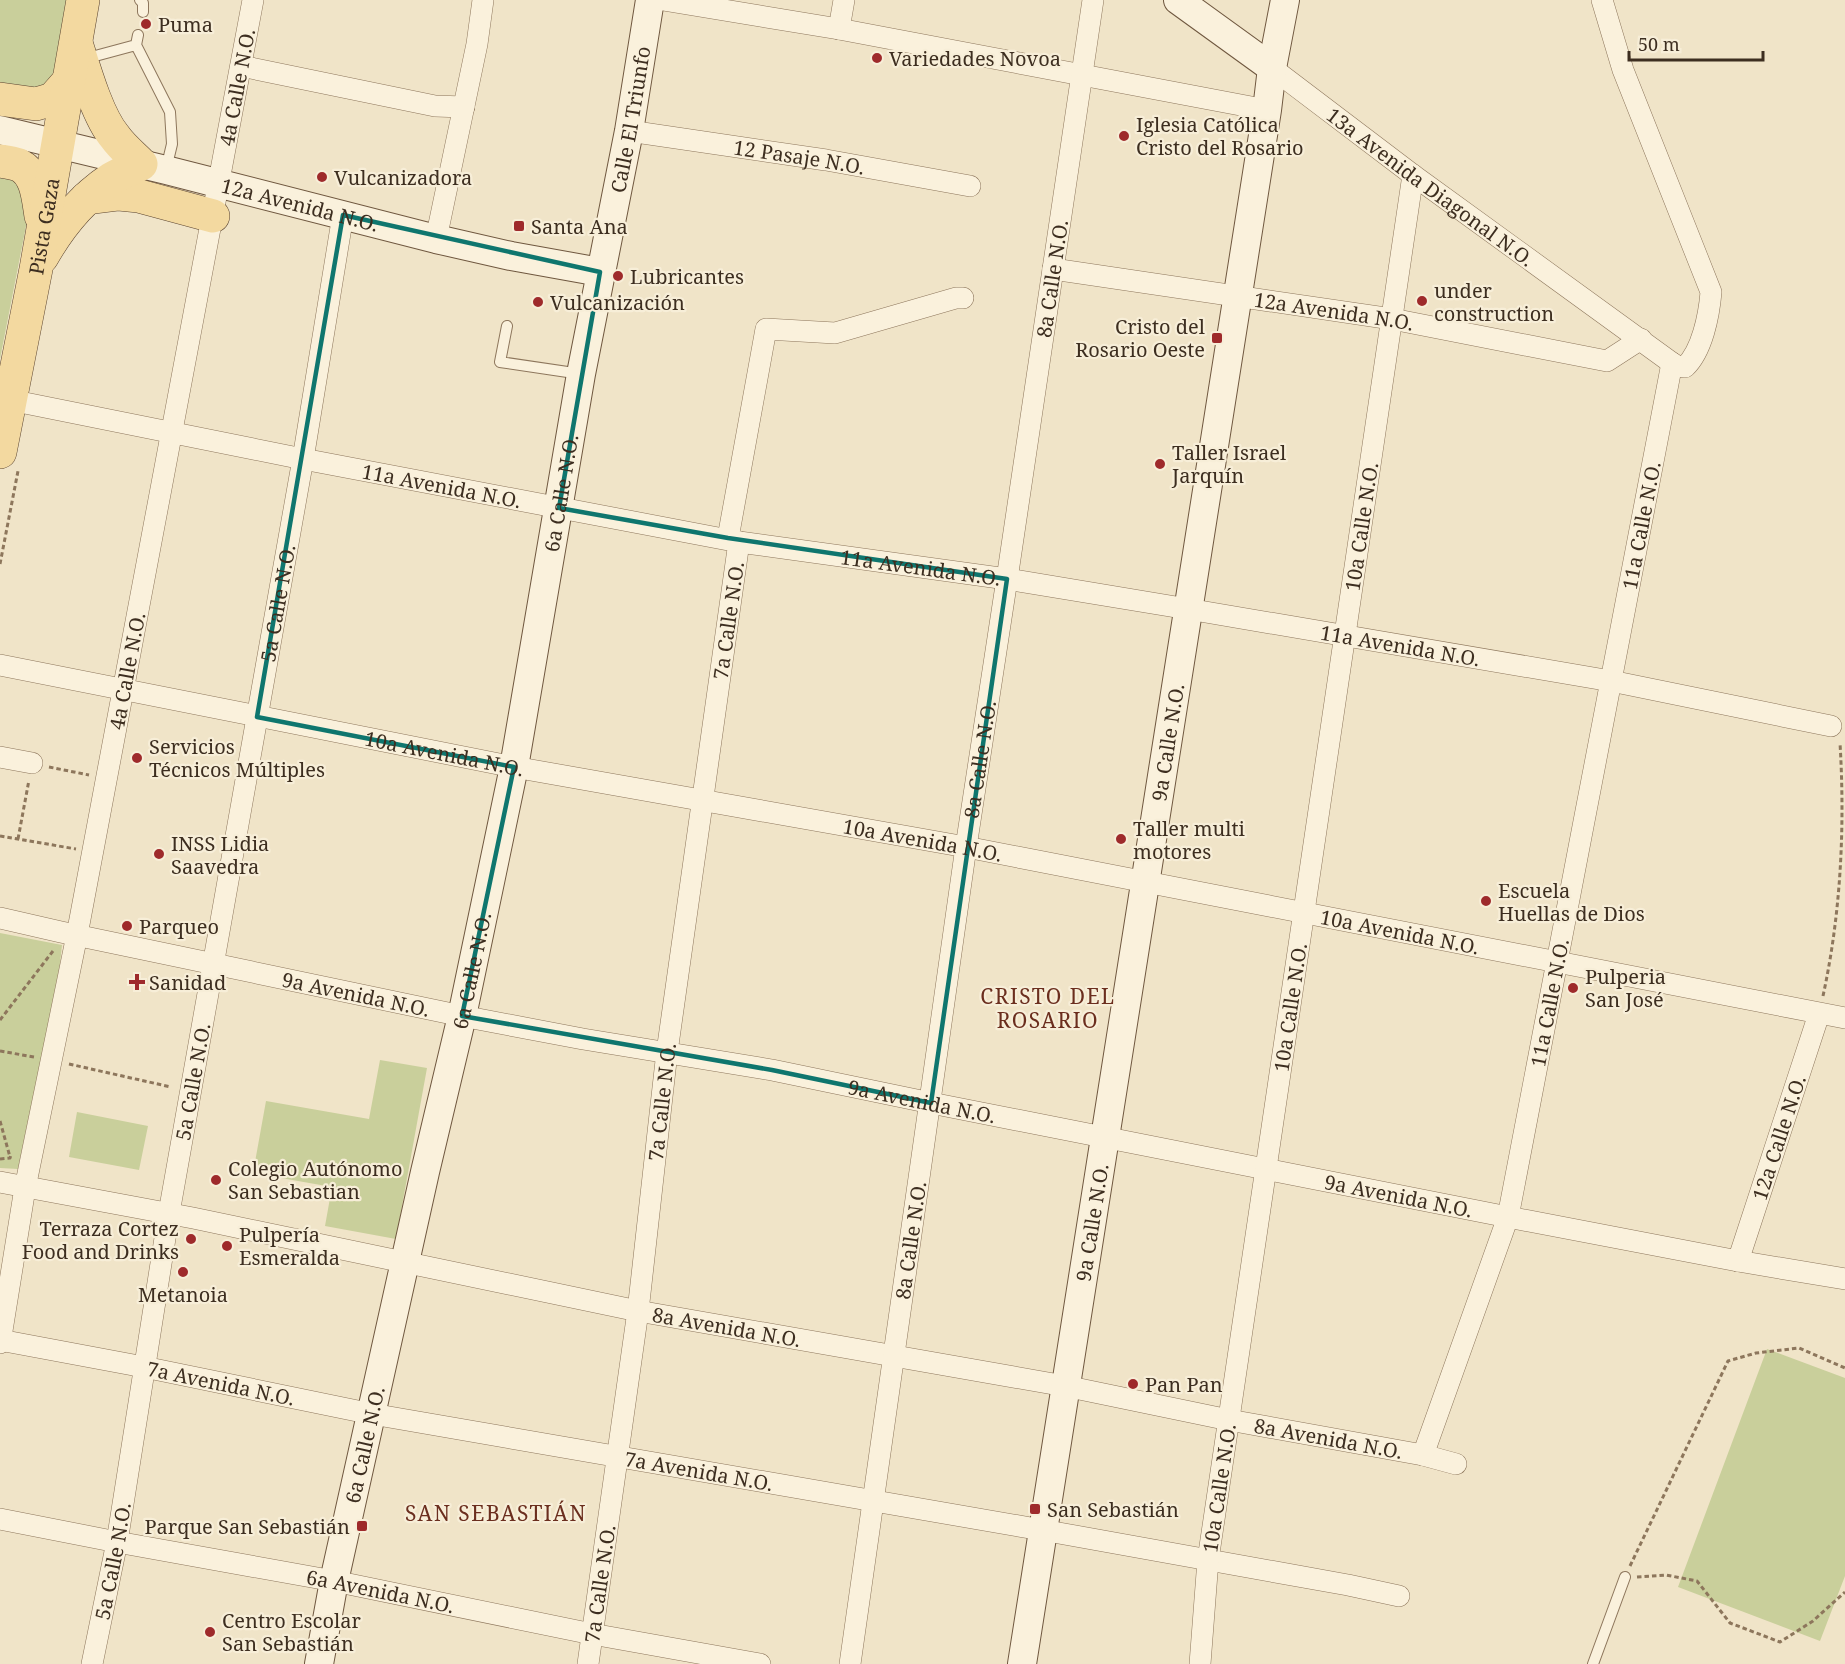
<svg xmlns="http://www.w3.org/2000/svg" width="1845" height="1664" font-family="'Noto Serif',serif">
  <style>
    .green { fill: #c9cf9b }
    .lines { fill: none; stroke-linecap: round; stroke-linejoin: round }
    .lane-casing { stroke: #8d765c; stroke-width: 12 }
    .street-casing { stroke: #8d765c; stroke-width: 22 }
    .secondary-casing { stroke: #6f573f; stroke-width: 30 }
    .primary-casing { stroke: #5b4430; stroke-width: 34 }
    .path { stroke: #8d765c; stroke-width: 3; stroke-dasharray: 4.5 3; stroke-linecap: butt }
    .lane { stroke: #faf1dc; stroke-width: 10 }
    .street { stroke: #faf1dc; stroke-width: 21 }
    .secondary { stroke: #faf1dc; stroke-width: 28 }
    .primary { stroke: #f3d9a0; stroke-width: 33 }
    .marked { fill: none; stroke: #0f766e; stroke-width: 4.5; stroke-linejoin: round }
    .poi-dot { fill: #9e2a2b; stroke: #f7eed8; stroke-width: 2 }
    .labels { text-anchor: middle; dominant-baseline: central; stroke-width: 4.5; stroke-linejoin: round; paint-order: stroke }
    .poi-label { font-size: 20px; fill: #3d2e20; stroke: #f7eed8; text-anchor: start }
    .street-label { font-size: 20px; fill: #3d2e20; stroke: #f7eed8 }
    .neighbourhood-label { font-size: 21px; letter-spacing: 1.5px; fill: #6b2e1e; stroke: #f7eed8 }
  </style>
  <rect width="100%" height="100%" fill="#f0e4c8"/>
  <path class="green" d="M0,0H69L55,85L38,96L0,89Z
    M0,172L23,187L28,216L0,359Z
    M0,933L62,945L59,973L18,1169L0,1168Z
    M380,1060L427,1068L396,1239L325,1226L332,1187L253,1173L266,1101L369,1119Z
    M77,1112L148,1126L139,1170L69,1157Z
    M1767,1349L1845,1378V1576L1820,1641L1678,1587Z"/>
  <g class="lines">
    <g class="lane-casing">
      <path id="lane" d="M140,0L143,3V12
        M138,35L136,45L170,112L172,144L166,169
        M84,59L136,45
        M507,326L500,362L581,374
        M1593,1664L1625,1577"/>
    </g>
    <g class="street-casing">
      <g id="street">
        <path d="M663,0L839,29L1267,110"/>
        <path d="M839,29L844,0"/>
        <path d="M241,66L435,106L464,107"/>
        <path id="s1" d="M1272,68L1413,175L1672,363L1677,366L1685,367C1702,351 1709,316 1711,292L1623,70L1602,0"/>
        <path id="s2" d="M629,131L826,160L970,186"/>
        <path d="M436,239L477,44L483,0"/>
        <path id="s3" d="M1053,269L1392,319L1607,361L1641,339"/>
        <path id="s4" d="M10,400L303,459L739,542L1007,579L1188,609L1611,681L1831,726"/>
        <path d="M728,538L766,329L835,333L956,298H963"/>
        <path id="s5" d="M0,665L514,767L966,847L1845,1018"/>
        <path d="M0,757L32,763"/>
        <path id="s6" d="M0,918L61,932L462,1016L583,1039L772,1070L931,1103L1508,1217L1738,1261L1845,1279"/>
        <path id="s7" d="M0,1182L193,1218L638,1311L1065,1386L1229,1420L1423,1455L1456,1464"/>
        <path id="s8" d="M1738,1261L1819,1014"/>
        <path id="s9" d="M0,1340L144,1367L372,1414L1042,1530L1348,1585L1399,1596"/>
        <path id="s10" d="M0,1343L25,1188L77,935L253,0"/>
        <path id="s11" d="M1423,1455L1508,1217L1672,363"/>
        <path id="s12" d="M0,1519L117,1542L334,1581L592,1634L760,1664"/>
        <path id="s13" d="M92,1664L117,1542L169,1213L303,459L343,215"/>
        <path id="s14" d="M588,1664L638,1311L667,1052L739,542"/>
        <path id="s15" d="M850,1664L966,847L1007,579L1093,0"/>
        <path id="s16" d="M1200,1664L1208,1560L1413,175"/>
      </g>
    </g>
    <g class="secondary-casing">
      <g id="secondary">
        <path d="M1178,0L1272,68"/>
        <path id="s17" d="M0,130L166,170L436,239L511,256L600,272"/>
        <path id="s18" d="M319,1664L334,1581L425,1172L462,1016L514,767L581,374L629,131L650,0"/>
        <path id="s19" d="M1022,1664L1267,110L1272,68L1285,0"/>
      </g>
    </g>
    <g class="primary-casing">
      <g id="primary">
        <path d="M0,99L36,104L53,99L68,82"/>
        <path d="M0,161C6,162 13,163 19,165C37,174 38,198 41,216"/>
        <path d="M87,198L119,194L139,196L213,216"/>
        <path d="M42,257C60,225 81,199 111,179C121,173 132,169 141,164C132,155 122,147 115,137C98,117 85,72 77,46"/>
        <path id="s20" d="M0,452L36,269L83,0"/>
      </g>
    </g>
    <path class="path" d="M0,564L18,471
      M49,767L89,775
      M0,836L76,849
      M18,839L29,780
      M1823,996C1841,913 1845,827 1840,743
      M0,1020L53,951
      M0,1051L34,1057
      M69,1064L171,1087
      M0,1121L10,1157
      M0,1159L10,1158L11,1155
      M1630,1566L1728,1361L1756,1353L1799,1348L1845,1368
      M1637,1577L1666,1575L1697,1581L1730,1623L1780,1642L1813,1621L1845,1592"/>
    <use href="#lane" class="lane"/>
    <use href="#street" class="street"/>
    <use href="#secondary" class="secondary"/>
    <use href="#primary" class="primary"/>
  </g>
  <path class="marked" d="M343,215L600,272L559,508L728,538L1007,579L931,1103L772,1070L462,1016L514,767L257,717Z"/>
  <g class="poi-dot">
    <circle cx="146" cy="24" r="6"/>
    <circle cx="877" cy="58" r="6"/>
    <circle cx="1124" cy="136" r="6"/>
    <circle cx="322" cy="177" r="6"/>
    <rect x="513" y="220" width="12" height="12" rx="3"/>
    <circle cx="618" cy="276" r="6"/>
    <circle cx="1422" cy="301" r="6"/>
    <circle cx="538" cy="302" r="6"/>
    <rect x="1211" y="332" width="12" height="12" rx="3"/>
    <circle cx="1160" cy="464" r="6"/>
    <circle cx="137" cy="758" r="6"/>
    <circle cx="1121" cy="839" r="6"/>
    <circle cx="159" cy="854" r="6"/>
    <circle cx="1486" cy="901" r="6"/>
    <circle cx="127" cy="926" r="6"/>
    <path d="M134 973h6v6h6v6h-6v6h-6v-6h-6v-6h6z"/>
    <circle cx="1573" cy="988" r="6"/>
    <circle cx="216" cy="1180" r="6"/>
    <circle cx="191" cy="1239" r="6"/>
    <circle cx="227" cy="1246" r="6"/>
    <circle cx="183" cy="1272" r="6"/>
    <circle cx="1133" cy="1384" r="6"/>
    <rect x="1029" y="1503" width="12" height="12" rx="3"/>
    <rect x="356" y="1520" width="12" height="12" rx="3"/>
    <circle cx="210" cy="1632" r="6"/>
  </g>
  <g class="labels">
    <g class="poi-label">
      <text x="158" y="24">Puma</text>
      <text x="889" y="58">Variedades Novoa</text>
      <text x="1136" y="124">Iglesia Católica<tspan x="1136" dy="23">Cristo del Rosario</tspan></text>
      <text x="334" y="177">Vulcanizadora</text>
      <text x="531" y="226">Santa Ana</text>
      <text x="630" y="276">Lubricantes</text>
      <text x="1434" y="290">under<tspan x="1434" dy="23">construction</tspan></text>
      <text x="550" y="302">Vulcanización</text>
      <text x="1205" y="326" text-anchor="end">Cristo del<tspan x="1205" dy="23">Rosario Oeste</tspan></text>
      <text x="1172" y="452">Taller Israel<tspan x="1172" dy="23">Jarquín</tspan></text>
      <text x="149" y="746">Servicios<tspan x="149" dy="23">Técnicos Múltiples</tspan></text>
      <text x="1133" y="828">Taller multi<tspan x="1133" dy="23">motores</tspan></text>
      <text x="171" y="843">INSS Lidia<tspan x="171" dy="23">Saavedra</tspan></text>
      <text x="1498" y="890">Escuela<tspan x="1498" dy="23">Huellas de Dios</tspan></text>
      <text x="139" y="926">Parqueo</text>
      <text x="1585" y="976">Pulperia<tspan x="1585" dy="23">San José</tspan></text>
      <text x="149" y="982">Sanidad</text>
      <text x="228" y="1168">Colegio Autónomo<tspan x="228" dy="23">San Sebastian</tspan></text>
      <text x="179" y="1228" text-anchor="end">Terraza Cortez<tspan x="179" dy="23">Food and Drinks</tspan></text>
      <text x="239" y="1234">Pulpería<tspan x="239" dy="23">Esmeralda</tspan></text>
      <text x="183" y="1294" text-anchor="middle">Metanoia</text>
      <text x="1145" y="1384">Pan Pan</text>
      <text x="1047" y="1509">San Sebastián</text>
      <text x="350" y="1526" text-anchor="end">Parque San Sebastián</text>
      <text x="222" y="1620">Centro Escolar<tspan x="222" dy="23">San Sebastián</tspan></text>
    </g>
    <g class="street-label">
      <text stroke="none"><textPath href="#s10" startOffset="1278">4a Calle N.O.</textPath></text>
      <text stroke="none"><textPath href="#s18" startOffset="1576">Calle El Triunfo</textPath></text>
      <text stroke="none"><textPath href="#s2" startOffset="172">12 Pasaje N.O.</textPath></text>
      <text stroke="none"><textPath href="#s1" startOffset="198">13a Avenida Diagonal N.O.</textPath></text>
      <text stroke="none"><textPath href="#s17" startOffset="309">12a Avenida N.O.</textPath></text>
      <text stroke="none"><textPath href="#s20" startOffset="230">Pista Gaza</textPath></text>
      <text stroke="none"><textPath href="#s15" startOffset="1400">8a Calle N.O.</textPath></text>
      <text stroke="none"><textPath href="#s3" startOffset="284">12a Avenida N.O.</textPath></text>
      <text stroke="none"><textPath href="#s4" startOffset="440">11a Avenida N.O.</textPath></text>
      <text stroke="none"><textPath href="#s18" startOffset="1196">6a Calle N.O.</textPath></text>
      <text stroke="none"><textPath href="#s11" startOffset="957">11a Calle N.O.</textPath></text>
      <text stroke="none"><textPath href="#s16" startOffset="1149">10a Calle N.O.</textPath></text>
      <text stroke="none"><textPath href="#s4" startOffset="926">11a Avenida N.O.</textPath></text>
      <text stroke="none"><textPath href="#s13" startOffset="1077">5a Calle N.O.</textPath></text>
      <text stroke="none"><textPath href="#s14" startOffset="1053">7a Calle N.O.</textPath></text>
      <text stroke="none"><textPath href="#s4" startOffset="1412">11a Avenida N.O.</textPath></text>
      <text stroke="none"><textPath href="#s10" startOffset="684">4a Calle N.O.</textPath></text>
      <text stroke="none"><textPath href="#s19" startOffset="933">9a Calle N.O.</textPath></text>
      <text stroke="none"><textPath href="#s5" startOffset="453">10a Avenida N.O.</textPath></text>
      <text stroke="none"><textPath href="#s15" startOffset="914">8a Calle N.O.</textPath></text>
      <text stroke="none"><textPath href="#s5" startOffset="939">10a Avenida N.O.</textPath></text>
      <text stroke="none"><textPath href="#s5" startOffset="1425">10a Avenida N.O.</textPath></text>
      <text stroke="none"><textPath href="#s18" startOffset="710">6a Calle N.O.</textPath></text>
      <text stroke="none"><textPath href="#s6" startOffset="364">9a Avenida N.O.</textPath></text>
      <text stroke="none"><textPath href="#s11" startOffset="471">11a Calle N.O.</textPath></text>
      <text stroke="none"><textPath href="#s16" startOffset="663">10a Calle N.O.</textPath></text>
      <text stroke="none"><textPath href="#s13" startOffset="591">5a Calle N.O.</textPath></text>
      <text stroke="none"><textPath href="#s6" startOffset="940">9a Avenida N.O.</textPath></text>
      <text stroke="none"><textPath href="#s14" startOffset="567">7a Calle N.O.</textPath></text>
      <text stroke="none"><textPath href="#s8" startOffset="130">12a Calle N.O.</textPath></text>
      <text stroke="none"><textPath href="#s6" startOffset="1426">9a Avenida N.O.</textPath></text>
      <text stroke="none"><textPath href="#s19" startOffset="447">9a Calle N.O.</textPath></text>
      <text stroke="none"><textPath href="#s15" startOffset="428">8a Calle N.O.</textPath></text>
      <text stroke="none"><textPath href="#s7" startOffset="741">8a Avenida N.O.</textPath></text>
      <text stroke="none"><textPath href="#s9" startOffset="225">7a Avenida N.O.</textPath></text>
      <text stroke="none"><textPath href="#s7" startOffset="1353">8a Avenida N.O.</textPath></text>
      <text stroke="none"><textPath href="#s18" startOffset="224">6a Calle N.O.</textPath></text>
      <text stroke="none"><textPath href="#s9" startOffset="711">7a Avenida N.O.</textPath></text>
      <text stroke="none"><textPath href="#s16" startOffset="177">10a Calle N.O.</textPath></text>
      <text stroke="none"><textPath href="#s13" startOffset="105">5a Calle N.O.</textPath></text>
      <text stroke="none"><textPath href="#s14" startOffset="81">7a Calle N.O.</textPath></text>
      <text stroke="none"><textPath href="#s12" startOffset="387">6a Avenida N.O.</textPath></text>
    </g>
    <g class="neighbourhood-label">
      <text x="1048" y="996">CRISTO DEL<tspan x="1048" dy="24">ROSARIO</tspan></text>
      <text x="496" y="1513">SAN SEBASTIÁN</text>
    </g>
  </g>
  <path d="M1629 51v9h134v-9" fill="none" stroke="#3d2e20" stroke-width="3"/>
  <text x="1638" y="51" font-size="18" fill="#3d2e20" stroke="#f7eed8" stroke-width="4.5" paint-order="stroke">50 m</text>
</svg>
